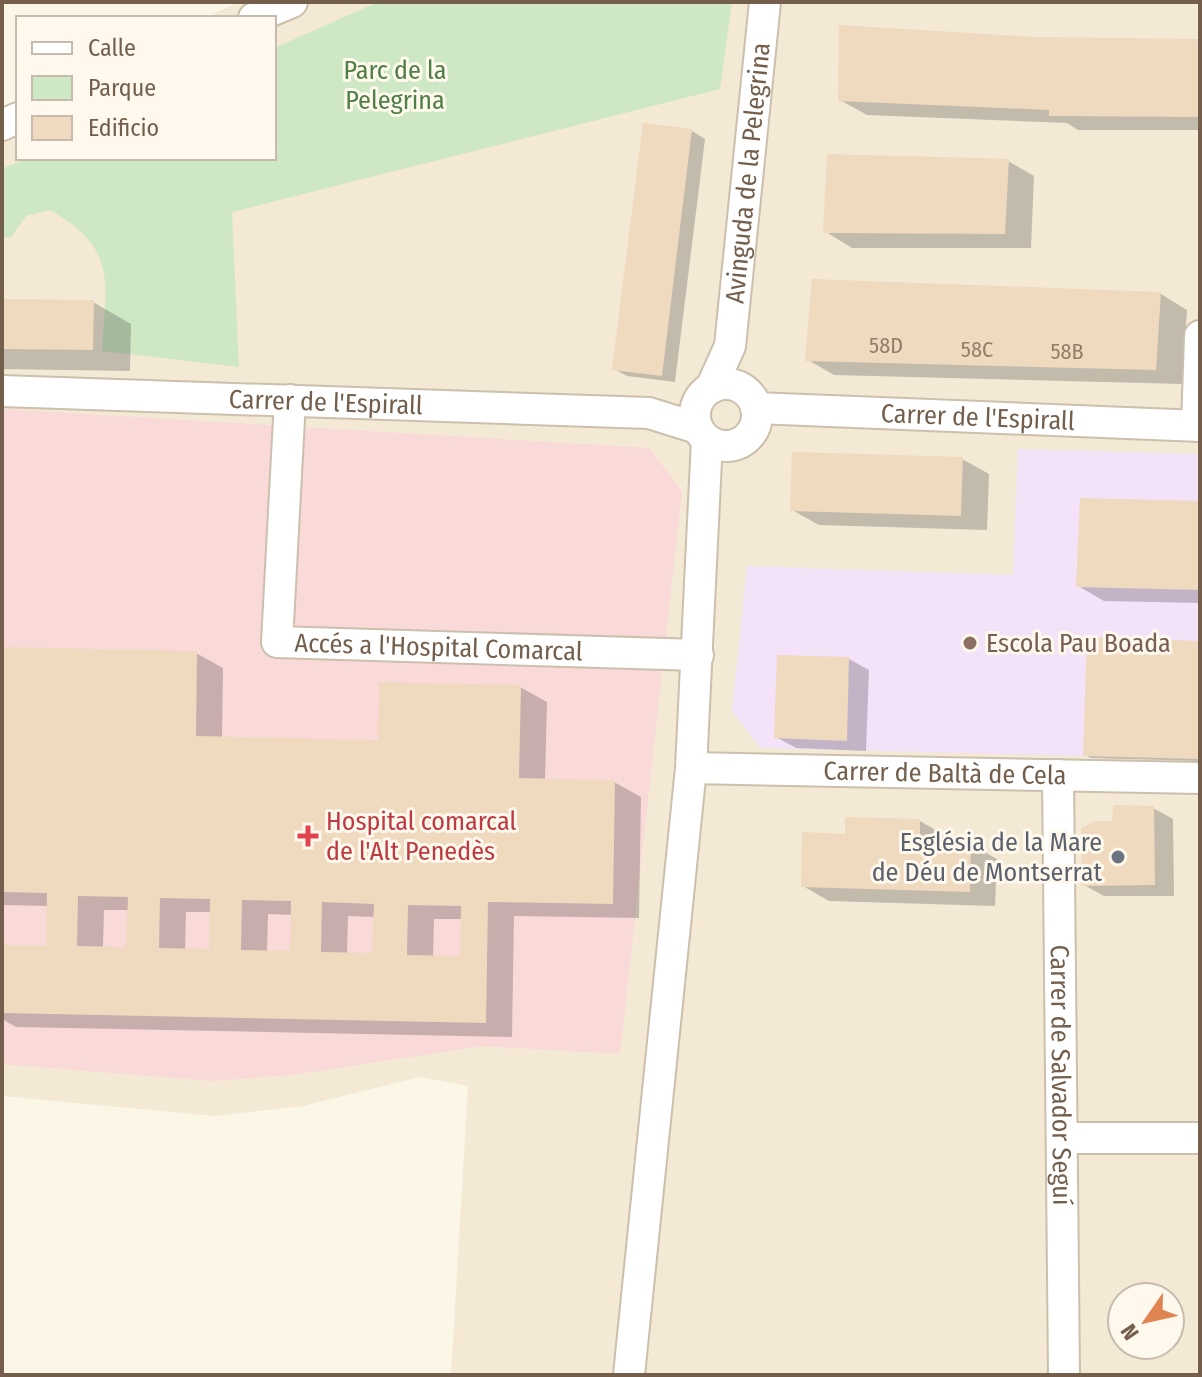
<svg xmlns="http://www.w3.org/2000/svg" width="1202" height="1377" font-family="'Fira Sans Condensed',sans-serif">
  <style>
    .residential { fill: #f3e9d5; fill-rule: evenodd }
    .education { fill: #f3e2f8 }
    .medical { fill: #f9dad9 }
    .green { fill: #cee8c5 }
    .shadow { fill: #0003; fill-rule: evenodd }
    .building { fill: #efd9bf; fill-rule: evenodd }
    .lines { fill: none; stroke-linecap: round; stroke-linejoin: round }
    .minor-casing { stroke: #cdbfad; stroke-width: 34 }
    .minor { stroke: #fff; stroke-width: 30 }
    .education-dot { fill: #8d6e63; stroke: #fef9ec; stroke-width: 3 }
    .health-dot { fill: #e0444e; stroke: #fef9ec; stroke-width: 3 }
    .worship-dot { fill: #6b7280; stroke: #fef9ec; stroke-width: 3 }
    .labels { text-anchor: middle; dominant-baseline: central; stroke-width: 6; stroke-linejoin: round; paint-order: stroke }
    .number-label { font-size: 22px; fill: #927e69 }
    .park-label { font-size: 26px; fill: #507e47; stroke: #fef9ec }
    .street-label { font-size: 26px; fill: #735f4c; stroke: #fef9ec }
    .education-label { font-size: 26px; fill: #785e54; stroke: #fef9ec; text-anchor: start }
    .health-label { font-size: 26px; fill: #be3a42; stroke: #fef9ec; text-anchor: start }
    .worship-label { font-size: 26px; fill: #5b616d; stroke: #fef9ec; text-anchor: end }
  </style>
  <rect width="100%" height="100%" fill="#fbf6e6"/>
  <path class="residential" d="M240,2H1200V1375H451L468,1086L420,1077L303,1106L215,1116L2,1096V107L18,100V158H274V18H204ZM1122,1297H1170V1345H1122Z"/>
  <path class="education" d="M1018,449L1200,454V759L760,748L732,711L747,566L1013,575Z"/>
  <path class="medical" d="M2,409L649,448L682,491L620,1054L482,1046L292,1075L211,1081L2,1064Z"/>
  <path class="green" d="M378,2H732L720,89L232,212L239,367L102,351C106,281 118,249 50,210L26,216L11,237L2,238V169L27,158H274V48Z"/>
  <path class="shadow" d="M1033,39L1200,41V130H1078L1067,123L867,115L840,100Z
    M692,131L705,139L675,382L627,376L614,369Z
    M1008,161L1034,176L1031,248H852L826,232Z
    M1161,294L1187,310L1182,384L834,375L808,360Z
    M2,301L93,302L131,324L130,371L2,369Z
    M962,459L989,474L987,530L819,525L792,510Z
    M1200,503V603L1104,601L1078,586Z
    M1200,643V761L1091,758L1085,755Z
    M2,649L196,653L223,668L222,739L380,742L520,687L547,702L545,780L614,782L641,797L639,918L514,916L512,1037L16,1027L2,1019V947L48,948V906L2,905ZM104,910H129L128,949L103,948ZM186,912H212L211,951H185ZM268,914L293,915L292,953H267ZM348,916L375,917L374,955H347ZM434,919H463L462,958L433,957Z
    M849,659L869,670L866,751L796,748L776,737Z
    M1153,808L1173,819L1174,896H1104L1084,885L1114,823Z
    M920,821L946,836V843L970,844L997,859L995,906L829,901L803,886L847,836Z"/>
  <path class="building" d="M839,25L1033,37L1200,39V117L1049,116V110L838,101Z
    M643,123L692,129L662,376L612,370Z
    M827,154L1009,159L1005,234L823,233Z
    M812,279L1161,292L1156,370L805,361Z
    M2,299L94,300L93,350L2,349Z
    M792,452L963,457L961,516L790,511Z
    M1080,498L1200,501V590L1076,587Z
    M1087,637L1200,641V759L1083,756Z
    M2,647L197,651L196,736L378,740L379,682L521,685L519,778L615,780L613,904L488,902L486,1023L2,1013V945L46,946L47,893L2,892ZM78,896L128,897L126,947L77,946ZM160,898L210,899L209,949L159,948ZM242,900L291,901L290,951L241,950ZM322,902L374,904L372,953L321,952ZM408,905L461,906L460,956L407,955Z
    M777,655L849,657L847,741L774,738Z
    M1113,805L1154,806L1155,885L1082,886L1081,828L1095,821H1112Z
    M845,817L920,819V841L971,842L970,892L801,887L802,832L845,834Z"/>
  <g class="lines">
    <g class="minor-casing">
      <g id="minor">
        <path d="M254,18L292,2"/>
        <path d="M2,125L18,118"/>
        <circle cx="726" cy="415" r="31"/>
        <path id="s1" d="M711,388L730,346L765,2"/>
        <path id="s2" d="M2,391L649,413L697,428"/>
        <path id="s3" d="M290,400L277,642L698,655"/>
        <path id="s4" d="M756,408L1200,426"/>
        <path d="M1197,426L1200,336"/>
        <path id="s5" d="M691,768L1200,778"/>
        <path id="s6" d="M1058,775L1064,1375"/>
        <path d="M1062,1138H1200"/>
        <path d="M629,1375L691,768L707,440"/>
      </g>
    </g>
    <use href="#minor" class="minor"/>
  </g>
  <circle class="education-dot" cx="970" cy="643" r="8"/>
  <path class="health-dot" d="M304 824h8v8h8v8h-8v8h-8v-8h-8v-8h8z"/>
  <circle class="worship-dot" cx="1118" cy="857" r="8"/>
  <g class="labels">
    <g class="number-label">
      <text x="886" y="345">58D</text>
      <text x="977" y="349">58C</text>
      <text x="1067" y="351">58B</text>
    </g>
    <g class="park-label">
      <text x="395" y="70">Parc de la<tspan x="395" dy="30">Pelegrina</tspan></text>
    </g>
    <g class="street-label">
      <text stroke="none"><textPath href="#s1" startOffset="220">Avinguda de la Pelegrina</textPath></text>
      <text stroke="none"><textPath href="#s2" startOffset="324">Carrer de l'Espirall</textPath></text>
      <text stroke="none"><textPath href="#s4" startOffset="222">Carrer de l'Espirall</textPath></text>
      <text stroke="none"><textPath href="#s3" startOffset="404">Accés a l'Hospital Comarcal</textPath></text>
      <text stroke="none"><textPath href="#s5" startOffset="254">Carrer de Baltà de Cela</textPath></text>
      <text stroke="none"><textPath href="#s6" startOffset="300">Carrer de Salvador Seguí</textPath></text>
    </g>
    <g class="education-label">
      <text x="986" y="643">Escola Pau Boada</text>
    </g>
    <g class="health-label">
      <text x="326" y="821">Hospital comarcal<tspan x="326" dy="30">de l'Alt Penedès</tspan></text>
    </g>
    <g class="worship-label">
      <text x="1102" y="842">Església de la Mare<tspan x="1102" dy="30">de Déu de Montserrat</tspan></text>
    </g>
  </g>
  <rect width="1202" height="1377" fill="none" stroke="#735f4c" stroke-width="8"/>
  <rect x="16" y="16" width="260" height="144" fill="#fef9ec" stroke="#c6bbac" stroke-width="2"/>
  <rect x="32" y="42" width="40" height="12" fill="#ffffff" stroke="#c6bbac" stroke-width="2"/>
  <text x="88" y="56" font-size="24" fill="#735f4c">Calle</text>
  <rect x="32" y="76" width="40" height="24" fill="#cee8c5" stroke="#c6bbac" stroke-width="2"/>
  <text x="88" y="96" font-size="24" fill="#735f4c">Parque</text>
  <rect x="32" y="116" width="40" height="24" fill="#efd9bf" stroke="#c6bbac" stroke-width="2"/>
  <text x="88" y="136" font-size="24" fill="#735f4c">Edificio</text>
  <g transform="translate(1146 1321) rotate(236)"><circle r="38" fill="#fef9ec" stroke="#c6bbac" stroke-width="2"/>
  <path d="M0-6L14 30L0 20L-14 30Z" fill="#e08451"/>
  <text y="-12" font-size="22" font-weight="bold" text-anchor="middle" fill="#735f4c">N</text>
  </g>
</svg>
